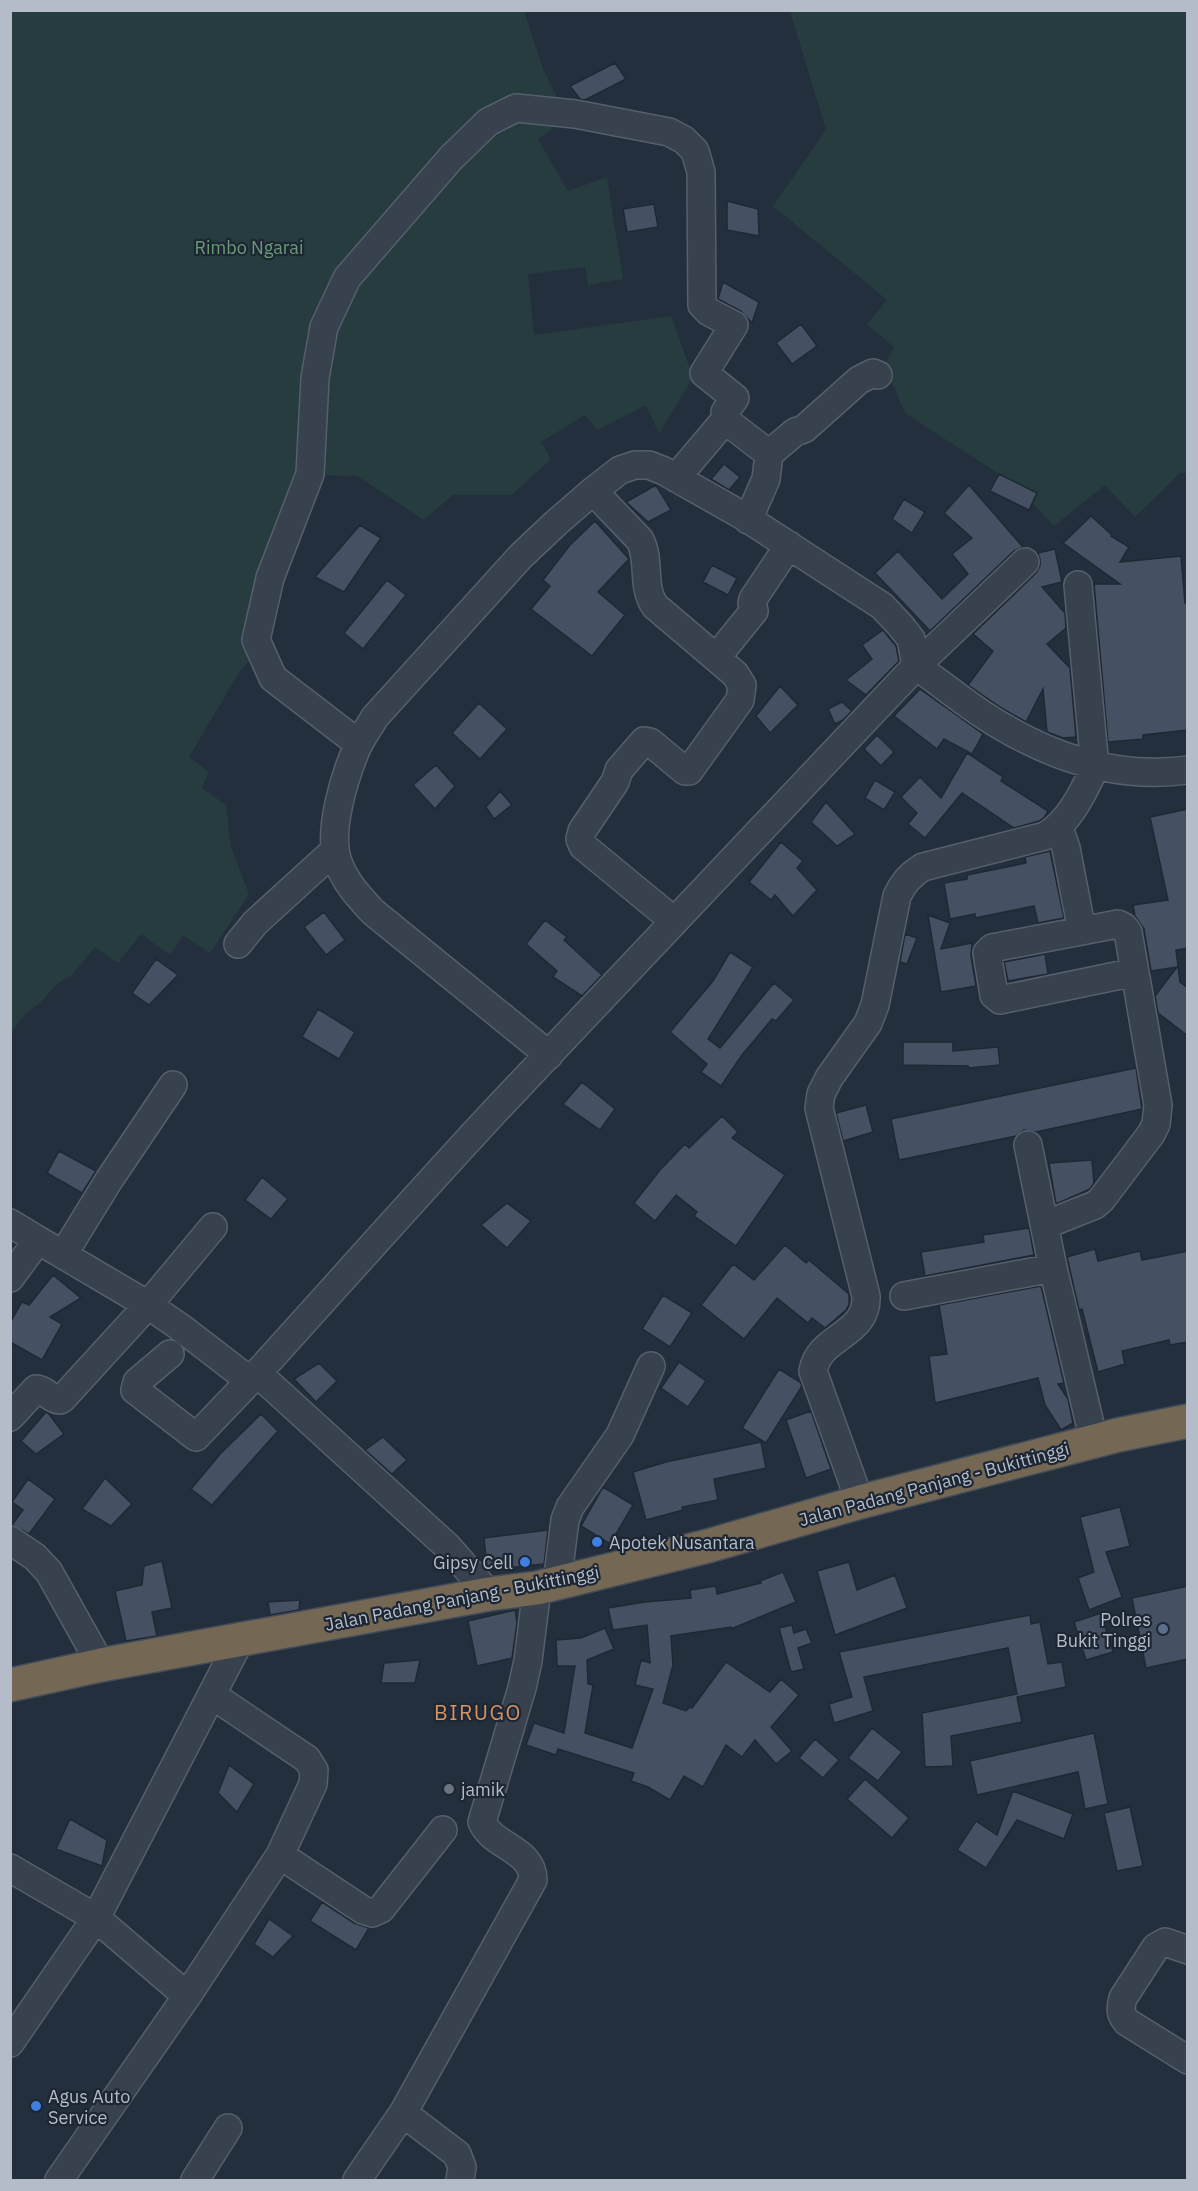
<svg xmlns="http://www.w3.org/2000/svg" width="1198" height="2191" font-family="'IBM Plex Sans',sans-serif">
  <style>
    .green { fill: #263c3f }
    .building { fill: #455162; stroke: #1f2835; stroke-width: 1.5 }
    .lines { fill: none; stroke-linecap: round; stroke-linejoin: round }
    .minor-casing { stroke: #565f6c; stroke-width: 30 }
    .highway-casing { stroke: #434c59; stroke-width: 36 }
    .minor { stroke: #38414e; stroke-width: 27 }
    .highway { stroke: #746855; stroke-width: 33 }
    .shop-dot { fill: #3f7fe0; stroke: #1d2633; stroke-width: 2 }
    .service-dot { fill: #5c6f8a; stroke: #1d2633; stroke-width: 2 }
    .worship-dot { fill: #6b7280; stroke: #1d2633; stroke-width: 2 }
    .labels { text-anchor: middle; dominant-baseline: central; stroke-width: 4.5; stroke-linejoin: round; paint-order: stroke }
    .park-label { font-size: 18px; fill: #6b9a76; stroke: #1d2633 }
    .street-label { font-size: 18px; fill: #b4bcc9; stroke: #1d2633 }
    .poi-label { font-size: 18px; fill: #b4bcc9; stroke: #1d2633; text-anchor: start }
    .quarter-label { font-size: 21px; letter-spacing: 1.5px; fill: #d59563; stroke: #1d2633 }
  </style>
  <rect width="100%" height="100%" fill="#242f3e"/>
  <path class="green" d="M11,11H524L543,69L567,118L538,139L568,191L607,177L623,279L588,285L585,267L528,274L534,335L671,316L693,377L659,434L646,405L597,430L585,415L541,442L551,459L512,495H453L424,520L357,476L314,475L251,659L240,671L189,757L209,772L202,788L226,805L231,847L249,894L210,953L183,935L170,955L141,934L118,963L95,947L71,976L58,983L40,1003L26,1013L11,1033Z
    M790,11H1187V473H1180L1135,517L1105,485L1054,526L1026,497L994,471L905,413L893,385L881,373L894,347L867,324L887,300L773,206L826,130Z"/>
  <path class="building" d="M615,63L626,79L585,100L580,99L570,86Z
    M727,201L758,209L759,236L727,230Z
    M654,204L658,227L627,232L623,209Z
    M723,282L759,302L752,323L741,311L718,299Z
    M801,324L817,346L792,364L776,343Z
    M724,464L740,477L729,490L711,479Z
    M999,474L1037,493L1029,510L990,491Z
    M656,485L671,510L648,522L626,502Z
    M969,485L1023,547L1014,551L930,631L875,573L898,551L942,599L968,574L952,554L972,538L944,513Z
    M904,499L925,512L912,533L892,519Z
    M1091,516L1112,535L1111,536L1129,547L1120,562L1181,556L1185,603H1188V730L1143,735V739L1108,742L1094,584H1120L1063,543Z
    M595,521L629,559L598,592L625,615L592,656L531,609L550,586L543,580L570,545Z
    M360,525L381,538L344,592L315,577Z
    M1055,549L1062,582L1042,587L1065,613L1066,628L1047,644L1070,668L1076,737L1063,738L1047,732L1043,689L1026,722L1000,707L968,685L993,651L973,634L1036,573L1040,566V559L1038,553Z
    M712,565L737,578L728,595L703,582Z
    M387,580L406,595L363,649L344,633Z
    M883,630L896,646L899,661L866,695L846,680L872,659L862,645Z
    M780,686L798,705L770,733L756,716Z
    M920,689L983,734L972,754L944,739L937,749L894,716Z
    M842,702L852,711L843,720L835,724L828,709Z
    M479,703L507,729L480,759L452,733Z
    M877,735L894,752L881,766L864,749Z
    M967,753L1003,777L1001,781L1048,811L1044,818L1039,821L1014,828L962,793L925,838L908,824L917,813L901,797L920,777L941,798Z
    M436,765L455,786L435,809L413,785Z
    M875,780L895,792L884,810L865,798Z
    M500,791L512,805L494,819L486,807Z
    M826,802L855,834L837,846L811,822Z
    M1188,809V948L1176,950L1180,982L1188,988V1036L1158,1013L1155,996L1177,967L1151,971L1144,929L1135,916L1133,905L1168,900L1150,817Z
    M781,842L803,861L797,868L817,890L793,916L775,895L771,900L749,882Z
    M1050,851L1064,918L1038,923L1034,906L975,918V914L950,919L944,883L967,879V875L1026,863L1025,857Z
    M324,912L345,940L326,955L304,927Z
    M928,915L950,923L941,949L972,943L971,956L976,986L941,992Z
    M545,920L567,937L564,940L602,975L582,996L553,977L557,971L526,944Z
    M905,934L917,938L907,964L900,962Z
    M730,952L753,967L708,1039L720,1048L774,983L794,1000L776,1021L772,1019L742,1055L721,1086L701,1072L707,1064L670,1032L713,981Z
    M1045,954L1048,974L1008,981L1004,962Z
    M156,959L178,975L149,1005L132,993Z
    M318,1009L355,1032L339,1059L302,1037Z
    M903,1042H953V1051L998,1047L1000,1065L969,1068L968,1066L903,1065Z
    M1136,1068L1142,1109L1036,1132L1024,1130L1016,1136L899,1160L891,1119Z
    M582,1082L615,1109L600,1130L563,1104Z
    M866,1105L873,1132L843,1141L836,1113Z
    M722,1116L738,1132L732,1138L785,1175L736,1246L694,1216L697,1212L676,1195L655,1221L634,1203L660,1170L685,1144L689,1148Z
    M59,1151L96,1171L82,1193L47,1173Z
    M1092,1160L1094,1183L1090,1189L1056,1204L1049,1163Z
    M262,1177L288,1199L271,1219L245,1200Z
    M507,1203L531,1221L507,1248L481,1225Z
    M1029,1228L1034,1255L925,1276L921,1252L984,1242L983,1235Z
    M785,1245L806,1263L809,1260L849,1294V1305L846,1310L825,1328L812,1318L808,1323L777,1298L744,1339L701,1305L733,1264L754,1280Z
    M1095,1249L1098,1261L1140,1251L1142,1260L1188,1251V1342L1170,1345L1169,1340L1122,1351L1125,1364L1098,1372L1082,1309L1079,1310L1067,1257Z
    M53,1275L81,1298L50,1317L62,1324L42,1360L10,1342V1323L22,1302L29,1305Z
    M1041,1286L1064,1383L1058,1384L1068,1399L1073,1423L1061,1430L1045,1405L1038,1378L935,1403L929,1356L947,1354L939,1305Z
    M663,1295L692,1313L670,1347L642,1329Z
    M679,1362L706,1381L688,1407L661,1388Z
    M319,1363L337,1381L316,1402L294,1379Z
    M779,1369L800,1382L802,1386L766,1443L742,1428Z
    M811,1411L831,1469L806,1478L786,1420Z
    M46,1412L49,1414L64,1434L36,1454L21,1441Z
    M261,1414L278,1431L212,1505L191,1489L221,1453Z
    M383,1437L407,1460L392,1474L365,1450Z
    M761,1442L766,1468L714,1479L718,1500L682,1507L683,1510L646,1520L633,1472L666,1462Z
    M105,1478L132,1504L111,1526L82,1509Z
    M28,1479L55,1499L29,1534L12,1525L23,1510L12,1502Z
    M603,1487L633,1505L610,1544L581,1526Z
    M1120,1507L1130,1546L1106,1552L1122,1597L1089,1610L1078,1578L1094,1572L1080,1517Z
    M548,1530L544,1564L489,1570L487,1568L484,1538Z
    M162,1561L172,1608L152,1612L157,1636L126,1641L115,1591L142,1585L144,1566Z
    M849,1562L857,1590L895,1575L907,1608L835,1635L817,1571Z
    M783,1572L796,1602L731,1629V1627L671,1636L673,1665L663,1703L686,1711L690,1707L692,1708L726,1662L770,1692L781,1679L799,1695L771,1727L792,1751L776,1764L755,1740L742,1757L726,1745L703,1787L684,1776L670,1800L648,1787L631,1781L634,1773L558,1749L556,1755L526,1745L534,1723L564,1733L575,1666H557L556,1640L581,1638L605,1628L614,1649L587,1660L588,1684L593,1685L585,1733L632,1748L653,1689L635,1685L641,1660L650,1663L647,1625L613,1630L608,1608L645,1602L691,1598L690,1590L716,1586L717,1594L761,1583L760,1581Z
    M1188,1586V1659L1146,1668L1132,1598Z
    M300,1600L299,1610L270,1615L268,1602Z
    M515,1610L517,1622L512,1658L477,1666L468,1621Z
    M1101,1613L1113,1652L1086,1660L1074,1622Z
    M1030,1615L1031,1624L1040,1622L1048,1664L1062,1662L1066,1687L1017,1697L1022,1722L951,1736L953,1766L925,1767L922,1713L1017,1694L1008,1648L864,1677L873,1711L834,1723L829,1704L852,1697L839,1652Z
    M792,1625L794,1633L806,1629L812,1643L798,1648L804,1669L791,1672L779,1628Z
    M420,1660L415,1683H381L384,1663Z
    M872,1728L902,1752L878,1781L848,1758Z
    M1094,1733L1108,1804L1085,1809L1078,1772L977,1795L970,1761Z
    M815,1739L839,1760L823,1778L799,1758Z
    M229,1765L254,1784L237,1812L218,1793Z
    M865,1779L909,1818L892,1838L847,1799Z
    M1013,1791L1073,1814L1064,1839L1017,1820L986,1868L957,1850L976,1821L997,1835Z
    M1130,1807L1143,1866L1117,1871L1104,1813Z
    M70,1819L107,1840L102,1866L56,1849Z
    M322,1902L354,1923L369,1928L356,1950L310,1921Z
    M269,1919L293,1936L273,1957L254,1944Z"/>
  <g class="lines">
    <g class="minor-casing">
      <path id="minor" d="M676,478L725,420
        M593,491L640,540C651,561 641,586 655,606L735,674L742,685L740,700L689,771H685L650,742L644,741L619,770L615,782L582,831L580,839L583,846L674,921
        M748,520L766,479L769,454L795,432L804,429L859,380L873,373L878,375
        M1025,562L916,666C945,686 972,710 1003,727C1059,760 1122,779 1188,770
        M716,658L754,611L752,603L753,599L789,545
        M359,744L273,678L256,640L270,578L310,474L315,378L324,327L347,278L451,158L488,122L516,108L575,114L669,132L684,140L695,151L701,172L702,305L709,312L734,325L704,373L735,398L725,412V420L769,454
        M1059,828L1066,848L1082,931
        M238,944L255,923L335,850
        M1028,1145L1053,1268L1094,1441
        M10,1223L38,1240
        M1045,1225L1095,1205L1101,1200L1151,1134L1156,1124L1158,1105L1128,932L1124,927L1118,924L992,948L987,953L994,995L1000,1000L1135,972
        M63,1255L109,1180L173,1085
        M10,1278L38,1240L148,1305L180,1327L249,1380
        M904,1296L1053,1268
        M170,1354L137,1382L135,1390L196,1437L262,1368
        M10,1417L36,1389C46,1389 50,1400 60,1400L63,1398L148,1305L213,1227
        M860,1502L813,1371C819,1335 868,1336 866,1296L819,1108L821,1094L829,1078L868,1023L875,1005L897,896C904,882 910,875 923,867L1045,836C1069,823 1084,791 1095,767L1078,585
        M10,1540L35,1557L49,1572L101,1665
        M557,1583L565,1520L570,1507L620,1435L651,1366
        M489,1594L448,1547L266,1381L262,1374L263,1367C341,1281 417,1195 496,1110C636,962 776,814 916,666L911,639L900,625L882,606L745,517L664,471L649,465H635L620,470L593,491L556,523L521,556L375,717C369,727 363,736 358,745C345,775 327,831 338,862C345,882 359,897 373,912L549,1055
        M280,1855L363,1910L372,1913L381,1909L443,1830
        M10,1868L96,1918L187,1996
        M1188,1950L1165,1942L1156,1947L1123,1998C1120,2009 1120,2014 1127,2022L1188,2060
        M10,2043L96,1918L240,1640
        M403,2113L457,2154L462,2167L460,2180
        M59,2180L187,1996L280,1855L313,1784L314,1770L307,1759L212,1695
        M195,2180L228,2128
        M357,2180L403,2113L533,1880C533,1849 493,1847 482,1822L522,1688L528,1661L537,1588"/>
    </g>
    <g class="highway-casing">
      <path id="highway" d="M10,1685L101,1665L489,1594L537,1588L708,1546L860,1502L1118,1435L1188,1421"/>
    </g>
    <use href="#minor" class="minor"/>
    <use href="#highway" class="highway"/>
  </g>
  <g class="shop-dot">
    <circle cx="597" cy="1542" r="6"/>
    <circle cx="525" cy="1562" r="6"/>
    <circle cx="36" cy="2106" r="6"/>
  </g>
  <circle class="service-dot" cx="1163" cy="1629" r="6"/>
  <circle class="worship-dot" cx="449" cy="1789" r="6"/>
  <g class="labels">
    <g class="park-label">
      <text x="249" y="247">Rimbo Ngarai</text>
    </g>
    <g class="street-label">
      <text transform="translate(934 1484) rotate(-15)">Jalan Padang Panjang - Bukittinggi</text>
      <text transform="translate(462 1598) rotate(-11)">Jalan Padang Panjang - Bukittinggi</text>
    </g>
    <g class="poi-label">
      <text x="609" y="1542">Apotek Nusantara</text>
      <text x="513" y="1562" text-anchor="end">Gipsy Cell</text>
      <text x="1151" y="1619" text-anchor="end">Polres<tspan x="1151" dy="21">Bukit Tinggi</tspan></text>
      <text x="461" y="1789">jamik</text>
      <text x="48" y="2096">Agus Auto<tspan x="48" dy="21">Service</tspan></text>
    </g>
    <g class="quarter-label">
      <text x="478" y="1712">BIRUGO</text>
    </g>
  </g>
  <rect width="1198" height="2191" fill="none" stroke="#b4bcc9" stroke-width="24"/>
</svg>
